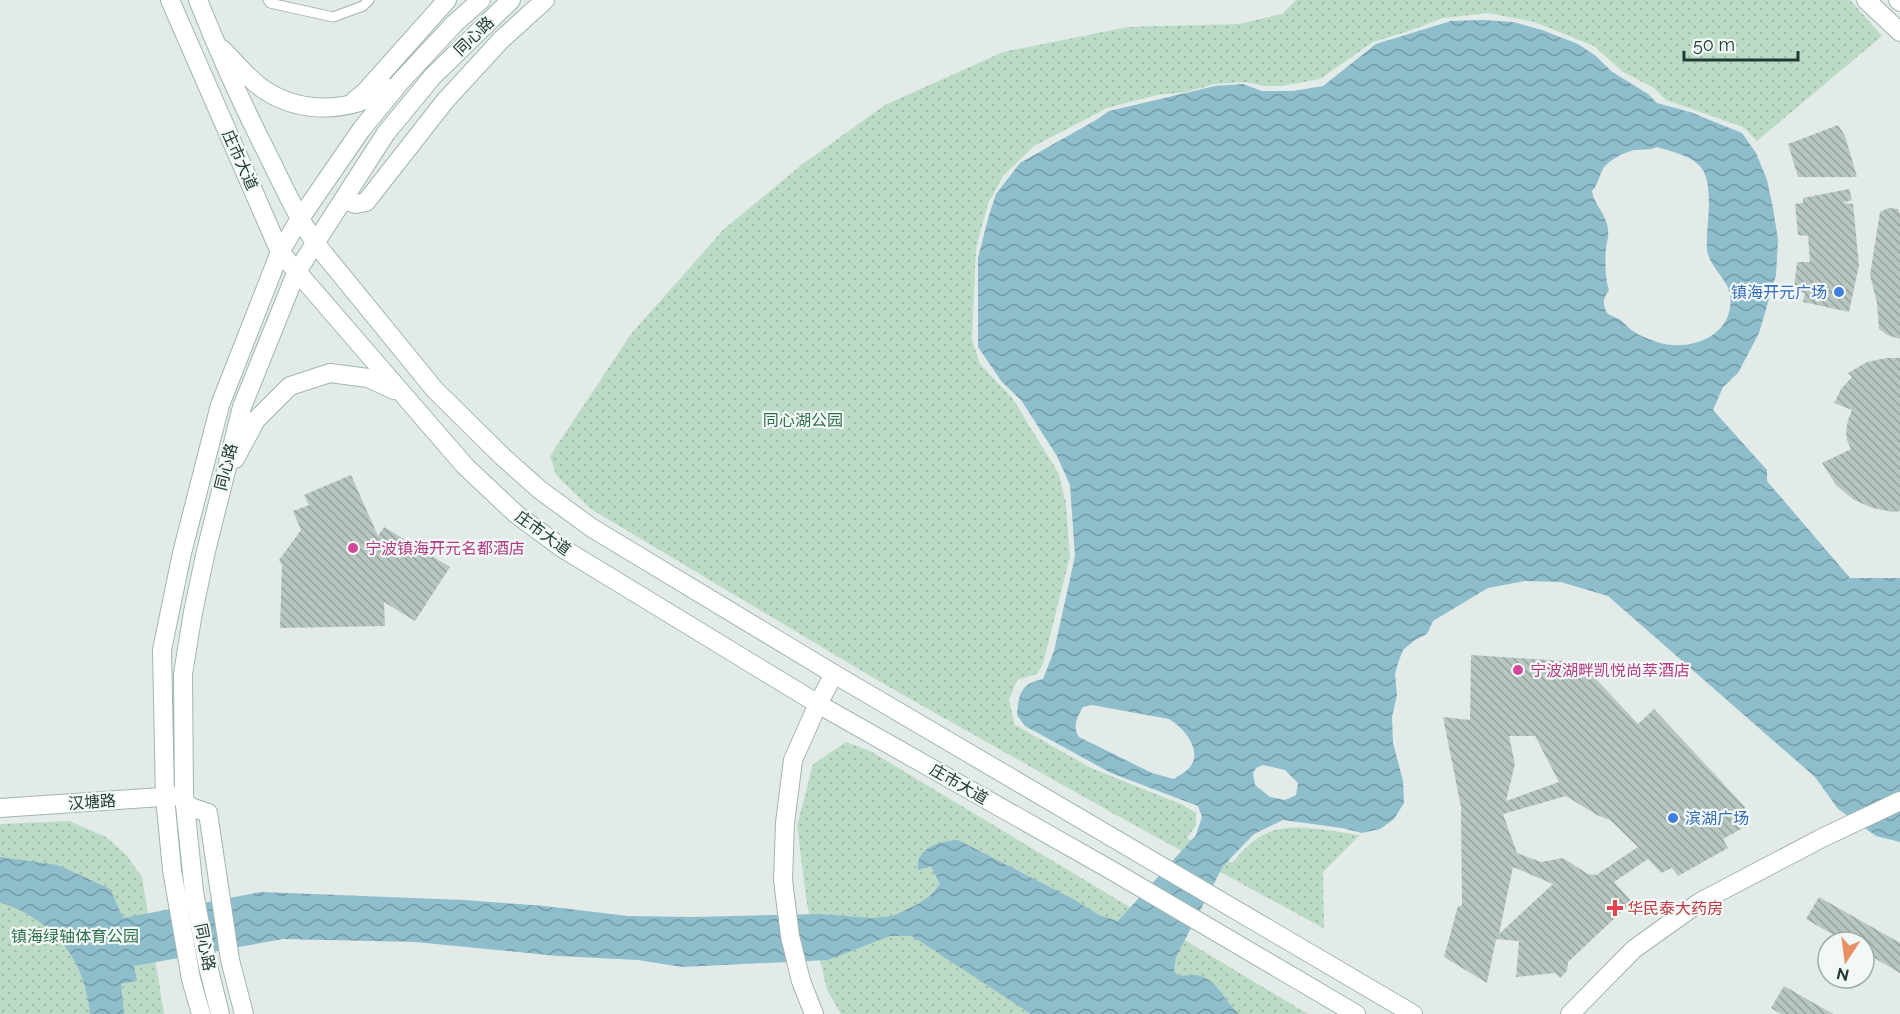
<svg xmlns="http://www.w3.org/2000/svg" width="1900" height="1014" font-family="Raleway,'Noto Sans SC',sans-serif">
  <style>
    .park { fill: url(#park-dots) }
    .water { fill: url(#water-waves); fill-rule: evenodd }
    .building { fill: url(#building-back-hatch); fill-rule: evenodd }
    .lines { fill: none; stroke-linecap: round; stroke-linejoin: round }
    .lane-casing { stroke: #a5b3af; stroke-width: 11 }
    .street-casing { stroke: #a5b3af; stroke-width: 20 }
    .secondary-casing { stroke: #a1b6b0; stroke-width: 20 }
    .lane { stroke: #fff; stroke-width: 9 }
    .street { stroke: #fff; stroke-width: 18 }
    .secondary { stroke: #fff; stroke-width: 18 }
    .shop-dot { fill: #3f7fe0; stroke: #f2f8f6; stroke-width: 2 }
    .hotel-dot { fill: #d1479c; stroke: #f2f8f6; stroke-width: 2 }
    .health-dot { fill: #e0444e; stroke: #f2f8f6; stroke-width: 2 }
    .labels { text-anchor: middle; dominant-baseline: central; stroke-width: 4.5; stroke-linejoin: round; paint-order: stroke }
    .street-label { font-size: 16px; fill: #233b36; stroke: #f2f8f6 }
    .shop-label { font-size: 16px; fill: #366cbe; stroke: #f2f8f6; text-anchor: end }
    .park-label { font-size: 16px; fill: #306f4e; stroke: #f2f8f6 }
    .hotel-label { font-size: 16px; fill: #b23c85; stroke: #f2f8f6; text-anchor: start }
    .health-label { font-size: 16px; fill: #be3a42; stroke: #f2f8f6; text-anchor: start }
  </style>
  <defs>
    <pattern id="park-dots" width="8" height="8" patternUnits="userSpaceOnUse" patternTransform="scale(1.5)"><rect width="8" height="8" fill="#bcdbc7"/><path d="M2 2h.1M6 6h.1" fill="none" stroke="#a1bdac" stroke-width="1.8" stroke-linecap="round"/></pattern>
    <pattern id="water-waves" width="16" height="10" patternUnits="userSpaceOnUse" patternTransform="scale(1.5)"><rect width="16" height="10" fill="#8ebdcc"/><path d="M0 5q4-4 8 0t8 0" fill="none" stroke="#749ba6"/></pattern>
    <pattern id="building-back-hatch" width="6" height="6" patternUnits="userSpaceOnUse" patternTransform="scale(1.5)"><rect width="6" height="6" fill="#b8c6c1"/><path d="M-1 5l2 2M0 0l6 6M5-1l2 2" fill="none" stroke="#95a29e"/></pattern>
  </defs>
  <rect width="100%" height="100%" fill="#e2ebe8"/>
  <path class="park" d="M1296,0H1850L1882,36L1757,141L1743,127L1666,100L1654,88L1623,72L1594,46L1534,22L1489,13L1443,18L1409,31L1373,42L1320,79L1282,86H1263L1245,82L1215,84L1186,92L1157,95L1107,108L1034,146L1003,176L988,204L976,248L972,340L980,364L1013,399L1059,474L1066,504L1070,556L1043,664L1037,674L1017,680L1009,700L1015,725L1091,768L1183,805L1196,813V825L1187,838L1232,863C1241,853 1250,842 1263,835C1288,820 1332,832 1360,835L1323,872L1324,925L1323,928L1116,815L877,680L591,509L556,475L550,456L631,334L724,229L804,163L885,105L1003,52L1128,27L1239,24L1282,14Z
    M846,742L870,751L1308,1014H841L827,990L807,904L797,826L813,764Z
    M69,821L106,837L127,856L142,877L164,1014H0V824Z"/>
  <path class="water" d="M1483,20L1513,22L1542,30L1578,44L1596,56L1611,71L1648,94L1657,103L1690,112L1742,133L1756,153L1767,180L1773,208L1778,240L1776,275L1759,333L1738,373L1723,387L1713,410L1767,470V481L1850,578H1900V842L1876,836L1838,809L1815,777L1608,596L1561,582L1525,581L1488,588L1433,621L1427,634L1415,640L1403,650L1398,663L1395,674L1397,695L1392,717L1393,743L1403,781L1404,803L1394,819L1380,829L1362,833L1342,828L1283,820L1254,834L1223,866L1176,957L1174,970L1177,975C1184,977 1190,974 1196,975C1217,978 1225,1002 1239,1014H1031L912,936H890L828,960L682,967L638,960L558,956L415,942L283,939L134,966L137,981L121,984L124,1014H90C85,958 53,920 0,902V857L58,865L110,889L123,918L261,892L464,900L544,906L628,916L693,917L819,914L872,918L893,916L916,905L930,896L940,884L931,866L918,870C915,847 941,841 958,840L1073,899L1099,915L1118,921L1196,835L1202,817L1198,806L1111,773L1025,726L1017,715C1019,694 1020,684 1043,679L1054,651L1075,556L1070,485L1057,456L1021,400L1002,382L978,347V258L989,215L996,194L1020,163L1096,120L1109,111L1215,86L1243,84L1262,91H1293L1323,86L1376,44L1451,21ZM1657,147C1672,152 1696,156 1704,172C1712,189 1708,218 1707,236C1707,242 1706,249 1708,254C1712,269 1727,279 1730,294C1736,335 1691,353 1657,342C1648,339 1637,335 1629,328C1625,325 1623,321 1619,319C1615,317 1611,316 1607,313C1602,304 1603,298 1609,290C1605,279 1605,259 1606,248C1607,241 1609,235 1608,229C1606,213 1594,205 1592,191C1599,184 1599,173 1605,166C1613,158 1623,153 1634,150C1642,149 1649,151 1657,147ZM1092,705L1169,719C1184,728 1203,750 1190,767C1186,772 1178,776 1174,779L1152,773L1079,737C1072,727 1077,717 1083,707ZM1263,765L1285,770L1298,783L1296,795L1285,800L1270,797L1255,785L1253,773L1256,768Z"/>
  <path class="building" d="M1838,125L1845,136L1857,177H1798L1788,144Z
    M1849,189L1852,200L1842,203L1853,204L1859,265L1849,312L1803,302L1805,293L1794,290L1797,262H1810L1808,236L1798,235L1795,204L1803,203V198Z
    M1889,208L1898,209L1900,214V339L1887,335L1879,329L1877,303L1870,275L1880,212Z
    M1886,358H1900V511L1893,512L1873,508L1854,500L1836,485L1822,463L1851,449L1847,440L1846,431L1848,420L1852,410L1834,403L1841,389L1852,377L1848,373L1867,362Z
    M351,475L378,536L384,527L450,567L415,621L384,602L385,626L280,628L282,565L279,560L301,530L293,511L309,505L304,495Z
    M1471,655L1580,662L1638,724L1654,709L1745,807L1741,829L1723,839L1728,848L1678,876L1672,868L1661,873L1648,859L1614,882L1632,902L1568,962L1567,971L1560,978L1555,973L1516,977L1519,941L1496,939L1487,983L1444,957L1458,906H1462L1461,807L1443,717L1470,720ZM1509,736H1535L1559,782L1506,801L1515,764ZM1566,796L1597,815L1610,820L1638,847L1596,875L1588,874L1563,858L1541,862L1517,853L1503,814ZM1513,867L1553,884L1499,934Z
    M1819,897L1900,943V973L1864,952V942H1846L1806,919Z
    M1784,986L1833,1014H1781L1771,1008Z"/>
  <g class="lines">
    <g class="lane-casing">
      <path id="lane" d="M268,0L270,3L333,17L363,6L369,0"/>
    </g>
    <g class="street-casing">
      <path id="street" d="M814,1014L801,981L790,936L783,880L785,823L793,760L818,704L834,674
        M1570,1014L1634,949L1700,902L1822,838L1900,801"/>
    </g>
    <g class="secondary-casing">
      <path id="secondary" d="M170,0L280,252L465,466L516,514L562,548L818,704L1111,870L1356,1014
        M198,0C219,53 242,104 268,155C283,186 297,216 316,244L435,390L503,457L540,490L592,528L834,674L1413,1014
        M1866,0L1900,32
        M1898,0L1900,2
        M222,49C235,62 250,81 266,91C305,115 351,112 389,88
        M355,100L365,92L447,0
        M343,200L356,204L366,202L445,101L501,40L545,0
        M235,459L256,420L290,386L330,373L368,378L394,390
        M185,805L208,813L230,960L244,1014
        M0,808L176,796
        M201,1014L191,979L172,870L165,797L162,650L182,553L220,405L280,252L299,220L361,130L401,81L455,23L481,0
        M220,1014L207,962L194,892L184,795L183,674L193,612L206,551L242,407L296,273L386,133L433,76L511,0"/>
    </g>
    <use href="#lane" class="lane"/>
    <use href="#street" class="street"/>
    <use href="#secondary" class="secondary"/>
  </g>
  <g class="shop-dot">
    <circle cx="1839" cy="292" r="6"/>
    <circle cx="1673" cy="818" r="6"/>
  </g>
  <g class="hotel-dot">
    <circle cx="353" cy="548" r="6"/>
    <circle cx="1518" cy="670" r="6"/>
  </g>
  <path class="health-dot" d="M1612 899h6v6h6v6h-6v6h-6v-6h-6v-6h6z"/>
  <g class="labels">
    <g class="street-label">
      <text transform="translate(474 36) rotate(-44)">同心路</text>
      <text transform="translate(240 160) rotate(66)">庄市大道</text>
      <text transform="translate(226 467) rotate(-76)">同心路</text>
      <text transform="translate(543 533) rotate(36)">庄市大道</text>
      <text transform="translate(959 784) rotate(30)">庄市大道</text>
      <text transform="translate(92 802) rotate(-4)">汉塘路</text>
      <text transform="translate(205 947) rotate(79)">同心路</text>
    </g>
    <g class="shop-label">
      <text x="1827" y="292">镇海开元广场</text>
      <text x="1685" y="818" text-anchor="start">滨湖广场</text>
    </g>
    <g class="park-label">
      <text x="803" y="420">同心湖公园</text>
      <text x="75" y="936">镇海绿轴体育公园</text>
    </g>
    <g class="hotel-label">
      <text x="365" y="548">宁波镇海开元名都酒店</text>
      <text x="1530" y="670">宁波湖畔凯悦尚萃酒店</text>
    </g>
    <g class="health-label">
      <text x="1627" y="908">华民泰大药房</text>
    </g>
  </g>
  <g transform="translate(1846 960) rotate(193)"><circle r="28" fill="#f2f8f6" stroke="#9faca9" stroke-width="1.5"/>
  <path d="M0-4.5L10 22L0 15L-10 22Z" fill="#e88f63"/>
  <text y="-9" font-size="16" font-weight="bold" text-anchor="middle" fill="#233b36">N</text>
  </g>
  <path d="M1684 51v9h114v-9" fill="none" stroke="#233b36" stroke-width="3"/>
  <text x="1693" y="51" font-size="18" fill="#233b36" stroke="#f2f8f6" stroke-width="4.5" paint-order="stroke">50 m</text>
</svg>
